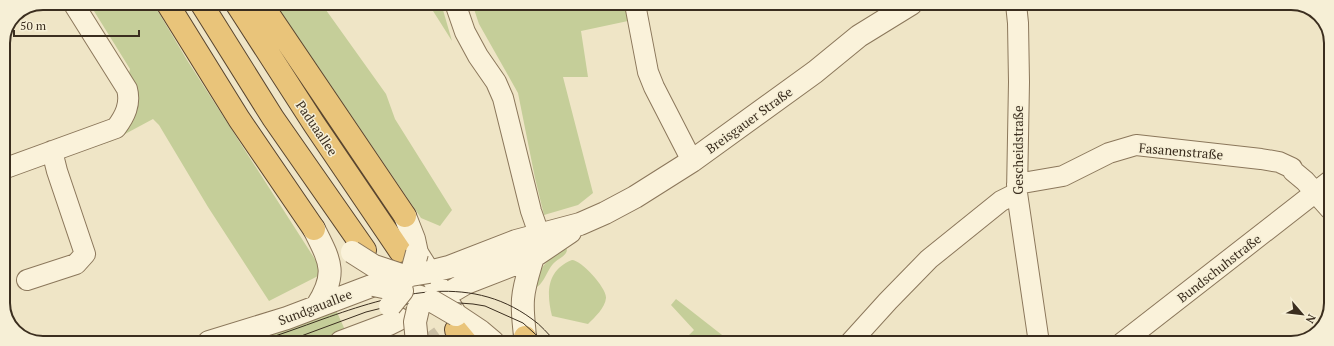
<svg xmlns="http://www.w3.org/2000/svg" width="1334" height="346" font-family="'PT Serif',serif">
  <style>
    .green { fill: #c5ce99 }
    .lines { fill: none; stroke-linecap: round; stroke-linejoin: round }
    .trunk-tunnel { stroke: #cbc0a5; stroke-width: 22; stroke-dasharray: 22 11; stroke-linecap: butt }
    .minor-casing { stroke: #8b775b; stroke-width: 22 }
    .tertiary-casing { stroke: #8b775b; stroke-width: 24 }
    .trunk-casing { stroke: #59452f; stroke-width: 24 }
    .minor { stroke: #faf2da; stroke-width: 20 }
    .tertiary { stroke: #faf2da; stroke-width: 22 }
    .trunk { stroke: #e9c47a; stroke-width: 22 }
    .tram { stroke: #3b2e1f; stroke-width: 1 }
    .tertiary-bridge-casing { stroke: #8b775b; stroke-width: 24; stroke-linecap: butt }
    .tertiary-bridge { stroke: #faf2da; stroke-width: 22 }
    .labels { text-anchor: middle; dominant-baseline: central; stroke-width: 3; stroke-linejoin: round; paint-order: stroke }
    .street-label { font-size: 13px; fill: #3b2e1f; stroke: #f6efd6 }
    .rim { fill: none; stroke: #3b2e1f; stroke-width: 2 }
  </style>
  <rect width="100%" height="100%" fill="#efe5c6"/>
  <path class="green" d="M89,3H153L187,60L320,267L318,276L269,301L208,207L159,125L153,119L112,141L88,149L114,136L130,69Z
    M275,3H321L386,94L395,119L452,210L440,226L421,218Z
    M428,3H438L443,10L452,41Z
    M472,3L627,4L628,21L581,31L588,77H563L593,193L578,205L544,215L535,178L518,93L479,24Z
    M566,249H567C567,256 559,258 555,262C546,270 545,285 533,289C540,267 545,260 566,249Z
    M572,260C581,260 607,288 606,298C605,308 595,317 588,324L552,316C546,292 547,270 572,260Z
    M676,299L731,342H695L688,336L694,330L671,305Z
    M336,310L345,330L317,342H237Z"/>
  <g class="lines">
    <path class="trunk-tunnel" d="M387,280L431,342"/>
    <g class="minor-casing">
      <path id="minor" d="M455,3L465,32L478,56L496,82L503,98L531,211L539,234L549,246
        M635,4L648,72L654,87L692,161
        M1016,4L1018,23L1019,82L1017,193L1039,343
        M3,169L116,128C125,116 131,104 127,89L73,3
        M1017,184L1063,176L1109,153L1136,145L1261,159L1279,162L1292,168L1293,171L1305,181L1330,209
        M27,280L76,264L85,254L57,171L52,151
        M850,343L888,301L929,259L1001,201L1017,193
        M1122,343L1330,181"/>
    </g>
    <g class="tertiary-casing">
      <path id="tertiary" d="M405,216L414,239L417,253L456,315L480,331L493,342
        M314,229C330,261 338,273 317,306
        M429,272L449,267L516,241L580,224L605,213L635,197L692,161L815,72L859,36L911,4
        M411,275L402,291L432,301
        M444,296L466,283L533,257L570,232
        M525,337C524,324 522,312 523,299C524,285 529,271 533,257
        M209,342L287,318L374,285
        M341,342L389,324L399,319"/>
    </g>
    <g class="trunk-casing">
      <path id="trunk" d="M167,3L239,119L314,229
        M201,3L273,118L365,250
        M236,3L314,124L400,251
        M261,3L405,216
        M456,330L466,342
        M525,337L526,342"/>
    </g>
    <use href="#minor" class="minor"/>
    <use href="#tertiary" class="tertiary"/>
    <use href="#trunk" class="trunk"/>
    <path class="tram" d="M257,342C279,335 301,327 323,319C391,295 467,271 532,319C541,325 548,334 556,342
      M285,342L366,312L390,306L432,301L473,304L485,306L523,323L544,342"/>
    <g class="tertiary-bridge-casing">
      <path id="tertiary-bridge" d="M352,252L374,266L407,277
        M417,253L411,275L429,272
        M374,285L402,291L390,306
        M432,301L456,315
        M417,342L415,322L418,309"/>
    </g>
    <use href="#tertiary-bridge" class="tertiary-bridge"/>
  </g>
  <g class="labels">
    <g class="street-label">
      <text transform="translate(749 120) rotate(-36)">Breisgauer Straße</text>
      <text transform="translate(317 128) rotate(56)">Paduaallee</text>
      <text transform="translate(1018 150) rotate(-90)">Gescheidstraße</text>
      <text transform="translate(1181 151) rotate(5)">Fasanenstraße</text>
      <text transform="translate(1219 268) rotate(-38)">Bundschuhstraße</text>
      <text transform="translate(315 307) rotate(-21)">Sundgauallee</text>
    </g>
  </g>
  <path d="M0 0H1334V346H0ZM43 10H1291A33 33 0 0 1 1324 43V303A33 33 0 0 1 1291 336H43A33 33 0 0 1 10 303V43A33 33 0 0 1 43 10Z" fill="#f6efd6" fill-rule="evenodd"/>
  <path class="rim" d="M43 10H1291A33 33 0 0 1 1324 43V303A33 33 0 0 1 1291 336H43A33 33 0 0 1 10 303V43A33 33 0 0 1 43 10Z"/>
  <g transform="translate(1302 314) rotate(118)" stroke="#f6efd6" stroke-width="3" paint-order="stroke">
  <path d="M0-3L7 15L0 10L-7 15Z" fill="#3b2e1f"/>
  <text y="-6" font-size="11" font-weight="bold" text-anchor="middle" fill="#3b2e1f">N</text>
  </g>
  <path d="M14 30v6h125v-6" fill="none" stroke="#3b2e1f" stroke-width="2"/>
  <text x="20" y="30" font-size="12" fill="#3b2e1f" stroke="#f6efd6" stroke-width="3" paint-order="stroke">50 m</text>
</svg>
